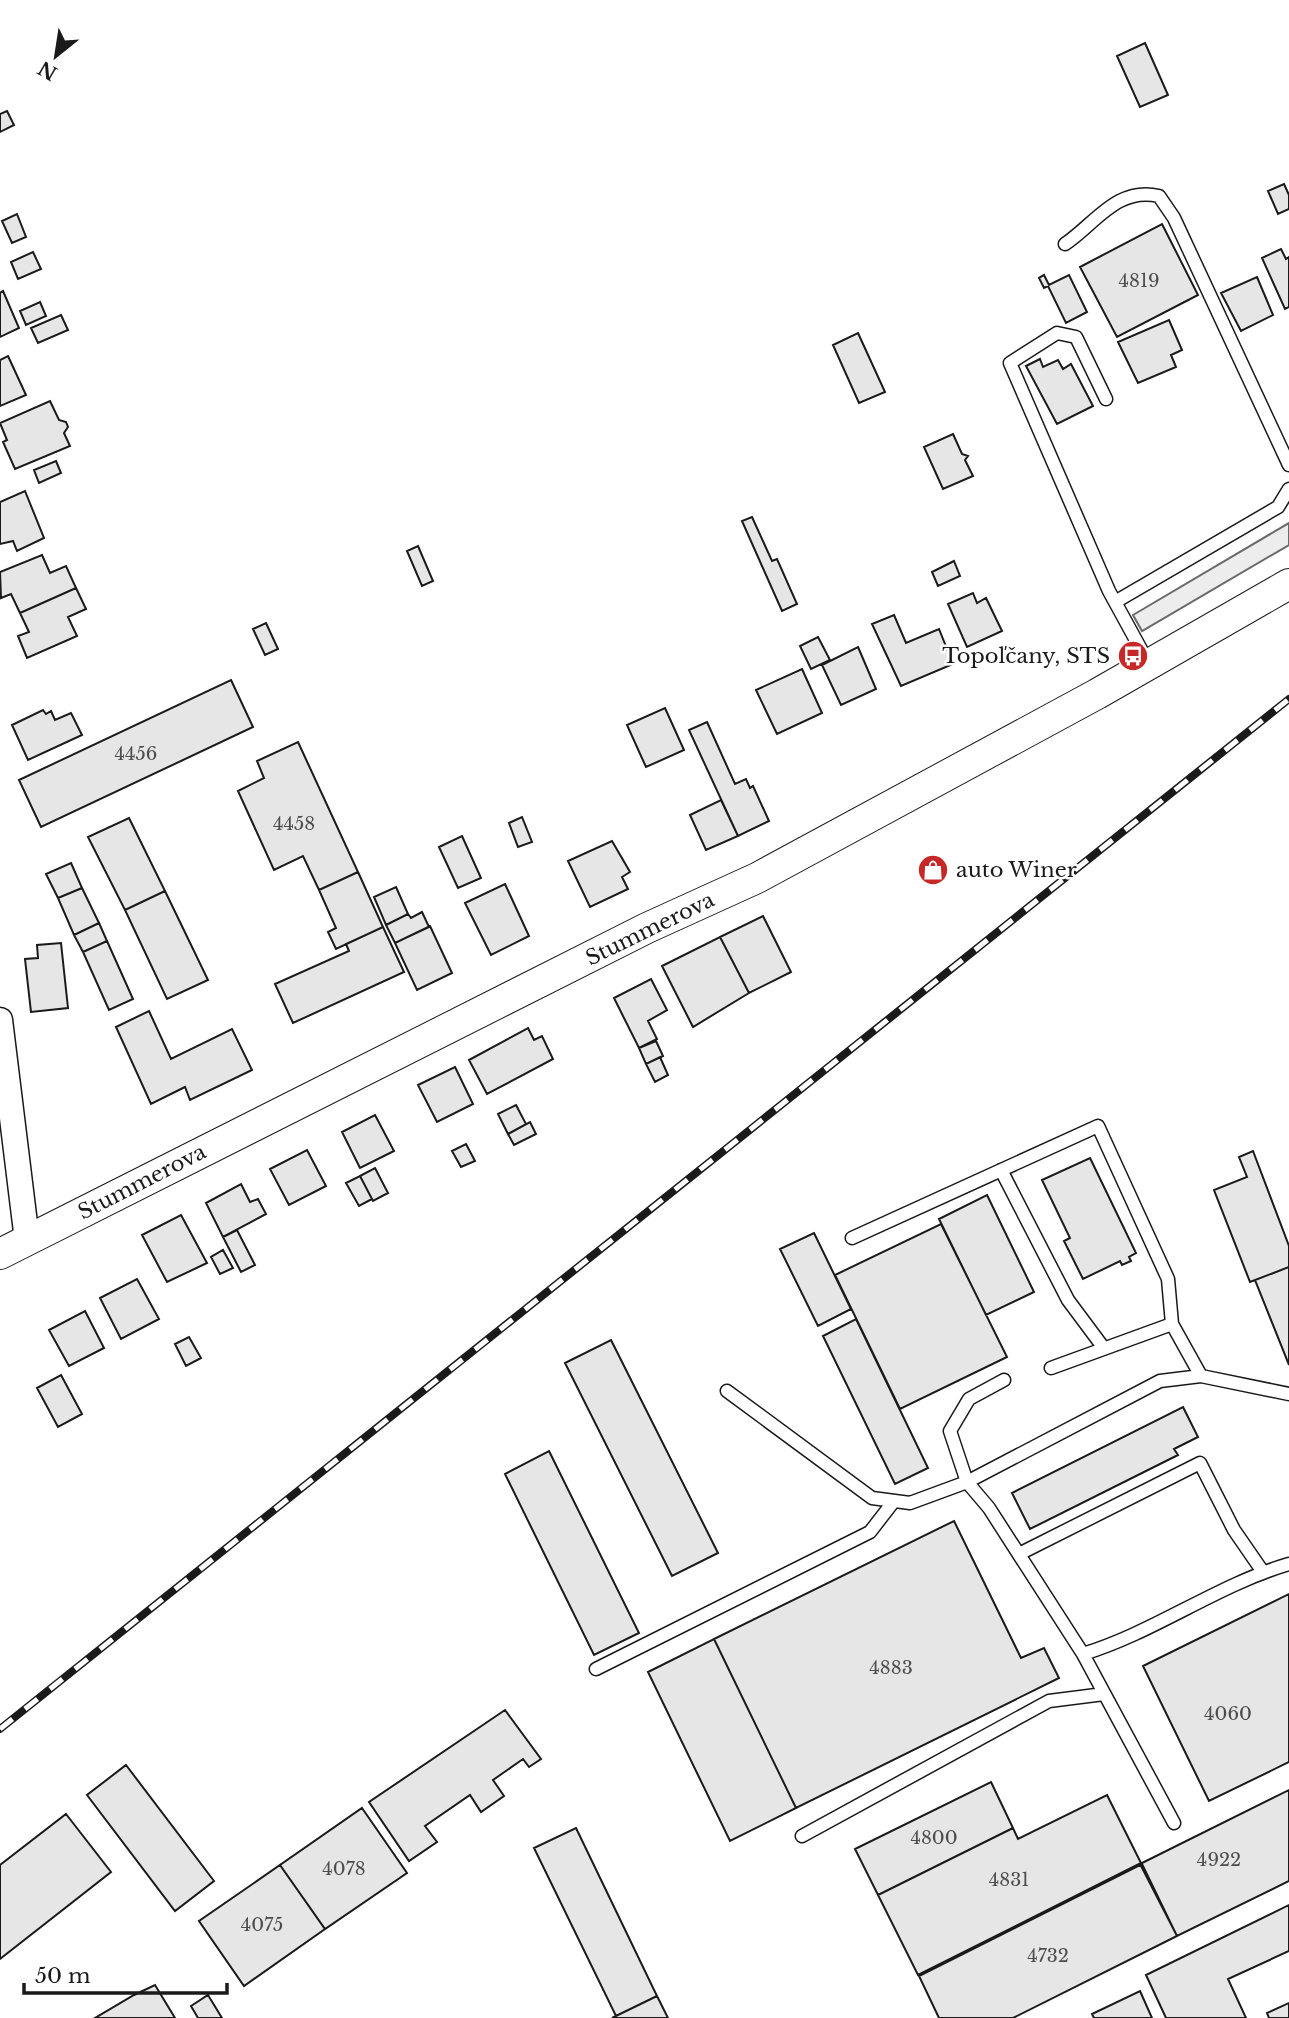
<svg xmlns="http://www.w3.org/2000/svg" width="1289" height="2018" font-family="'Libre Baskerville',serif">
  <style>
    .parking { fill: #ededed; stroke: #6a6a6a; stroke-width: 2 }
    .building { fill: #e6e6e6; stroke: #1a1a1a; stroke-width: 2 }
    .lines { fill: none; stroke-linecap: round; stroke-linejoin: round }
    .service-casing { stroke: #1a1a1a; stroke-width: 15 }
    .minor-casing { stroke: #1a1a1a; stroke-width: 27 }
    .tertiary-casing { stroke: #1a1a1a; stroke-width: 32 }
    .service { stroke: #fff; stroke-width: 12 }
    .minor { stroke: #fff; stroke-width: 24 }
    .tertiary { stroke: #fff; stroke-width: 30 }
    .rail-casing { stroke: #1a1a1a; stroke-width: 8 }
    .rail { stroke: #fff; stroke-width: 5; stroke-dasharray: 16; stroke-linecap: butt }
    .labels { text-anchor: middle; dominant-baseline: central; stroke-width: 5; stroke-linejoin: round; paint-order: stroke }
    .number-label { font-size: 18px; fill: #4d4d4d }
    .poi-label { font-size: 21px; fill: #1a1a1a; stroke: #fff; text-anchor: end }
    .street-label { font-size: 21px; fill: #1a1a1a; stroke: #fff }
  </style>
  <rect width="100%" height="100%" fill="#fff"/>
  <path class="parking" d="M1289,523V545L1142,631L1133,615Z"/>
  <path class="building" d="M1145,43L1168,95L1140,107L1117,56Z
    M7,111L14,125L0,132V114Z
    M1284,184L1289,195V209L1278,214L1268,191Z
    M17,214L26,237L12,243L2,221Z
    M1162,224L1198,295L1117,337L1080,267Z
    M1281,249L1286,259L1289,257V307L1285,309L1262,258Z
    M33,252L41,269L18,279L11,262Z
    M1044,275L1049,285L1069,275L1087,312L1066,323L1048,286L1044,288L1039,278Z
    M1257,277L1273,315L1241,331L1221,293Z
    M3,291L19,328L0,337V293Z
    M40,302L46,316L26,325L20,311Z
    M61,315L68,330L38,343L31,328Z
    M1169,320L1182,350L1171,355L1176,367L1138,383L1118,342Z
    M858,333L885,392L859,403L833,345Z
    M8,356L26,395L0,406V360Z
    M1040,359L1043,367L1058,360L1063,369L1071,364L1093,406L1057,424L1026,366Z
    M50,401L59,420L66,422L68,427L64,433L70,446L15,469L3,442L7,440L0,423Z
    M953,434L962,454L968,456L965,460L973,476L943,489L924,447Z
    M56,461L61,473L39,483L34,470Z
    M25,491L44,538L17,551L13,541L0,544V502Z
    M752,517L772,561L777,559L797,604L782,611L742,521Z
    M418,546L433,581L422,586L407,551Z
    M42,555L50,573L66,566L76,588L20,613L11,594L1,598L0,572Z
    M954,561L960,576L938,586L932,572Z
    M76,588L86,609L68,617L77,636L27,658L18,636L29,632L20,613Z
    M973,593L977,603L986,598L1002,631L967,647L948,604Z
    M894,615L906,643L939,629L953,664L901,686L872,624Z
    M266,623L278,649L265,655L253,629Z
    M818,637L830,660L811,669L800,646Z
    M858,647L876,689L841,705L822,665Z
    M802,669L822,713L777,734L756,690Z
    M231,680L253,727L41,827L19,780Z
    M665,708L684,750L646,767L627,725Z
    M43,710L46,714L51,711L55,720L71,713L82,735L28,760L12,725Z
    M707,722L735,784L746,779L750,788L753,786L769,821L738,836L689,730Z
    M298,742L358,872L319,890L303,856L274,870L238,791L264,778L257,761Z
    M721,800L738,836L706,850L690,815Z
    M522,817L532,842L518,847L509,823Z
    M129,818L165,891L125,910L88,837Z
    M462,836L481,878L458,888L439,847Z
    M612,841L630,872L622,877L628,889L590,907L568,861Z
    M71,863L82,888L58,898L46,874Z
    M358,872L383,927L336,949L328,932L336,928L319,890Z
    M505,884L529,936L491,955L465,903Z
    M396,887L408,914L386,925L374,897Z
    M82,888L99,923L74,935L58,898Z
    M165,891L208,980L167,999L125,910Z
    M422,912L429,927L395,943L386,925L408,914L411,918Z
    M763,916L791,972L749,993L720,937Z
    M99,923L107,941L83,952L74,935Z
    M430,926L452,973L417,990L395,943Z
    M383,927L404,972L293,1023L275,984L349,951L346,944Z
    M720,937L749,993L693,1027L662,966Z
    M107,941L133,999L109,1010L83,952Z
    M61,943L68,1008L31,1012L25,959L38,958L37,945Z
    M651,979L667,1010L648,1021L657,1039L639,1048L614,998Z
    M149,1011L171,1059L232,1029L252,1070L190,1100L185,1087L151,1104L116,1027Z
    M528,1028L534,1040L542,1036L553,1059L487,1094L469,1060Z
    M656,1041L663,1056L646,1064L639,1048Z
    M660,1057L668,1075L655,1082L646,1064Z
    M455,1067L473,1104L437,1122L418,1085Z
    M516,1105L526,1124L508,1134L498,1114Z
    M375,1115L394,1151L360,1168L342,1132Z
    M530,1122L536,1134L514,1145L508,1134Z
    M466,1144L475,1161L461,1167L452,1151Z
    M307,1150L326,1186L289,1205L270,1169Z
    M1253,1151L1289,1246V1267L1250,1282L1214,1190L1247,1177L1239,1157Z
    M1090,1158L1136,1253L1129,1257L1131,1261L1122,1265L1120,1261L1083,1279L1064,1241L1070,1238L1042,1180Z
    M375,1168L388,1193L373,1201L360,1176Z
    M360,1176L372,1199L359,1206L346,1183Z
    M241,1184L250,1202L258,1199L266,1214L223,1237L206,1203Z
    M987,1195L1034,1292L986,1315L939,1219Z
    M181,1215L207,1263L167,1282L142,1235Z
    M941,1224L1007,1357L900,1409L835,1275Z
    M237,1230L255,1265L241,1272L223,1237Z
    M814,1233L851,1309L818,1326L780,1249Z
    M223,1250L233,1268L220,1274L211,1257Z
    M1289,1267V1365L1255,1280Z
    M137,1279L159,1319L121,1339L100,1298Z
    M85,1311L104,1348L69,1366L49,1330Z
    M856,1319L928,1468L895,1484L823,1336Z
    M189,1337L201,1358L186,1366L175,1344Z
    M611,1340L718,1553L672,1576L565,1363Z
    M61,1375L82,1414L58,1427L37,1388Z
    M1183,1407L1198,1437L1174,1449L1178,1455L1030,1529L1012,1493Z
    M549,1451L639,1633L594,1655L505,1474Z
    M954,1521L1021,1658L1044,1648L1059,1678L796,1808L714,1639Z
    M1289,1594V1762L1209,1801L1143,1666Z
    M714,1639L796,1808L730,1841L648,1672Z
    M505,1710L541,1759L529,1767L523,1759L493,1780L504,1796L481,1812L470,1795L425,1826L437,1842L409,1861L369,1802Z
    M126,1765L214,1881L175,1911L87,1795Z
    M991,1782L1013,1828L878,1895L855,1849Z
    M1289,1790V1881L1177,1936L1140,1864Z
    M1107,1795L1141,1863L918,1975L878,1895L1013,1828L1018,1839Z
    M362,1808L407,1873L325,1929L280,1865Z
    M66,1814L111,1872L0,1959V1865Z
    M576,1828L657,1996L616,2016L534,1848Z
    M1142,1864L1177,1936L1013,2018H939L919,1976Z
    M280,1865L325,1929L244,1986L199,1921Z
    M1289,1905V1951L1228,1979L1246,2018H1166L1146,1975Z
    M155,1985L175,2018H95L134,1995Z
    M1140,1991L1152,2018H1094L1092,2014Z
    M208,1995L222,2018H198L191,2006Z
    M657,1996L668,2018H612Z
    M1289,2003V2018H1269L1267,2013Z"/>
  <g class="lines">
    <g class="service-casing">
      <path id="service" d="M1065,244C1095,224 1117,186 1159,196L1174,218L1289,465
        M1106,399L1076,337L1057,333L1010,363L1109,591L1149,664
        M1115,602L1278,507L1289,489
        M1001,1170L1068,1300L1103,1347
        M852,1238L1098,1126L1168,1279L1172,1324L1201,1376
        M1051,1368L1172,1324
        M1004,1380L969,1399L950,1431L967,1482L989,1508L1083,1654L1174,1823
        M727,1391L872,1498L910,1503L967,1482L1160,1381L1201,1376L1289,1394
        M1019,1554L1200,1463L1234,1530L1263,1572
        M1083,1654C1155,1632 1217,1585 1289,1564
        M596,1669L870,1532L894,1501
        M802,1836L1049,1701L1104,1694"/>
    </g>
    <g class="minor-casing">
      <path id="minor" d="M0,1020L27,1240"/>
    </g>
    <g class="tertiary-casing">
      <path id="tertiary" d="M0,1254L647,928L757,878L1097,694L1289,584"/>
    </g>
    <use href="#service" class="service"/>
    <use href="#minor" class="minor"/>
    <use href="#tertiary" class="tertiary"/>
    <g class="rail-casing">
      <path id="rail" d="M0,1729L1289,699"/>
    </g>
    <use href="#rail" class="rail"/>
  </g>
  <defs>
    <g id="bus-disc" transform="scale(1.575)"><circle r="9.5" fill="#c62828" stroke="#fff"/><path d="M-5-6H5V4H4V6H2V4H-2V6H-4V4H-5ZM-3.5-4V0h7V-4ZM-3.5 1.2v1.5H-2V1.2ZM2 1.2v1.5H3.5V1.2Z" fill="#fff"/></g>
    <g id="shop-disc" transform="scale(1.575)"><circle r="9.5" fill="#c62828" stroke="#fff"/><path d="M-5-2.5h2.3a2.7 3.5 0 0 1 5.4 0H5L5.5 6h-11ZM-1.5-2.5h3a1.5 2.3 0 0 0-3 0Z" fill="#fff"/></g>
  </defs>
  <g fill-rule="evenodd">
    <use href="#bus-disc" x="1133" y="656"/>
    <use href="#shop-disc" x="933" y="870"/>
  </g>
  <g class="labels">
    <g class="number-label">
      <text x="1139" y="281">4819</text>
      <text x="136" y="754">4456</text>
      <text x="294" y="824">4458</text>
      <text x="891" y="1668">4883</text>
      <text x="1228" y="1714">4060</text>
      <text x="934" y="1838">4800</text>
      <text x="1219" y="1860">4922</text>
      <text x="344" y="1869">4078</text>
      <text x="1009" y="1880">4831</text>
      <text x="262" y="1925">4075</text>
      <text x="1048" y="1956">4732</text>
    </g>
    <g class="poi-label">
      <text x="1110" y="656">Topoľčany, STS</text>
      <text x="956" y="870" text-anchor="start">auto Winer</text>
    </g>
    <g class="street-label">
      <text transform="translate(650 929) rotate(-26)">Stummerova</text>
      <text transform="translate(142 1182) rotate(-27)">Stummerova</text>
    </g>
  </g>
  <g transform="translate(56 56) rotate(210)" stroke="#ffffff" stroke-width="5" paint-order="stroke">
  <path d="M0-5L12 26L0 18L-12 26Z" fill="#1a1a1a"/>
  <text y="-10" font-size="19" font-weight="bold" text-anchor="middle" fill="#1a1a1a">N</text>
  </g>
  <path d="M24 1983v10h203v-10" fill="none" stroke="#1a1a1a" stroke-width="3.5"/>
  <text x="35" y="1983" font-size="21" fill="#1a1a1a" stroke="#ffffff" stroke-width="5" paint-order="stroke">50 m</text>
</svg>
